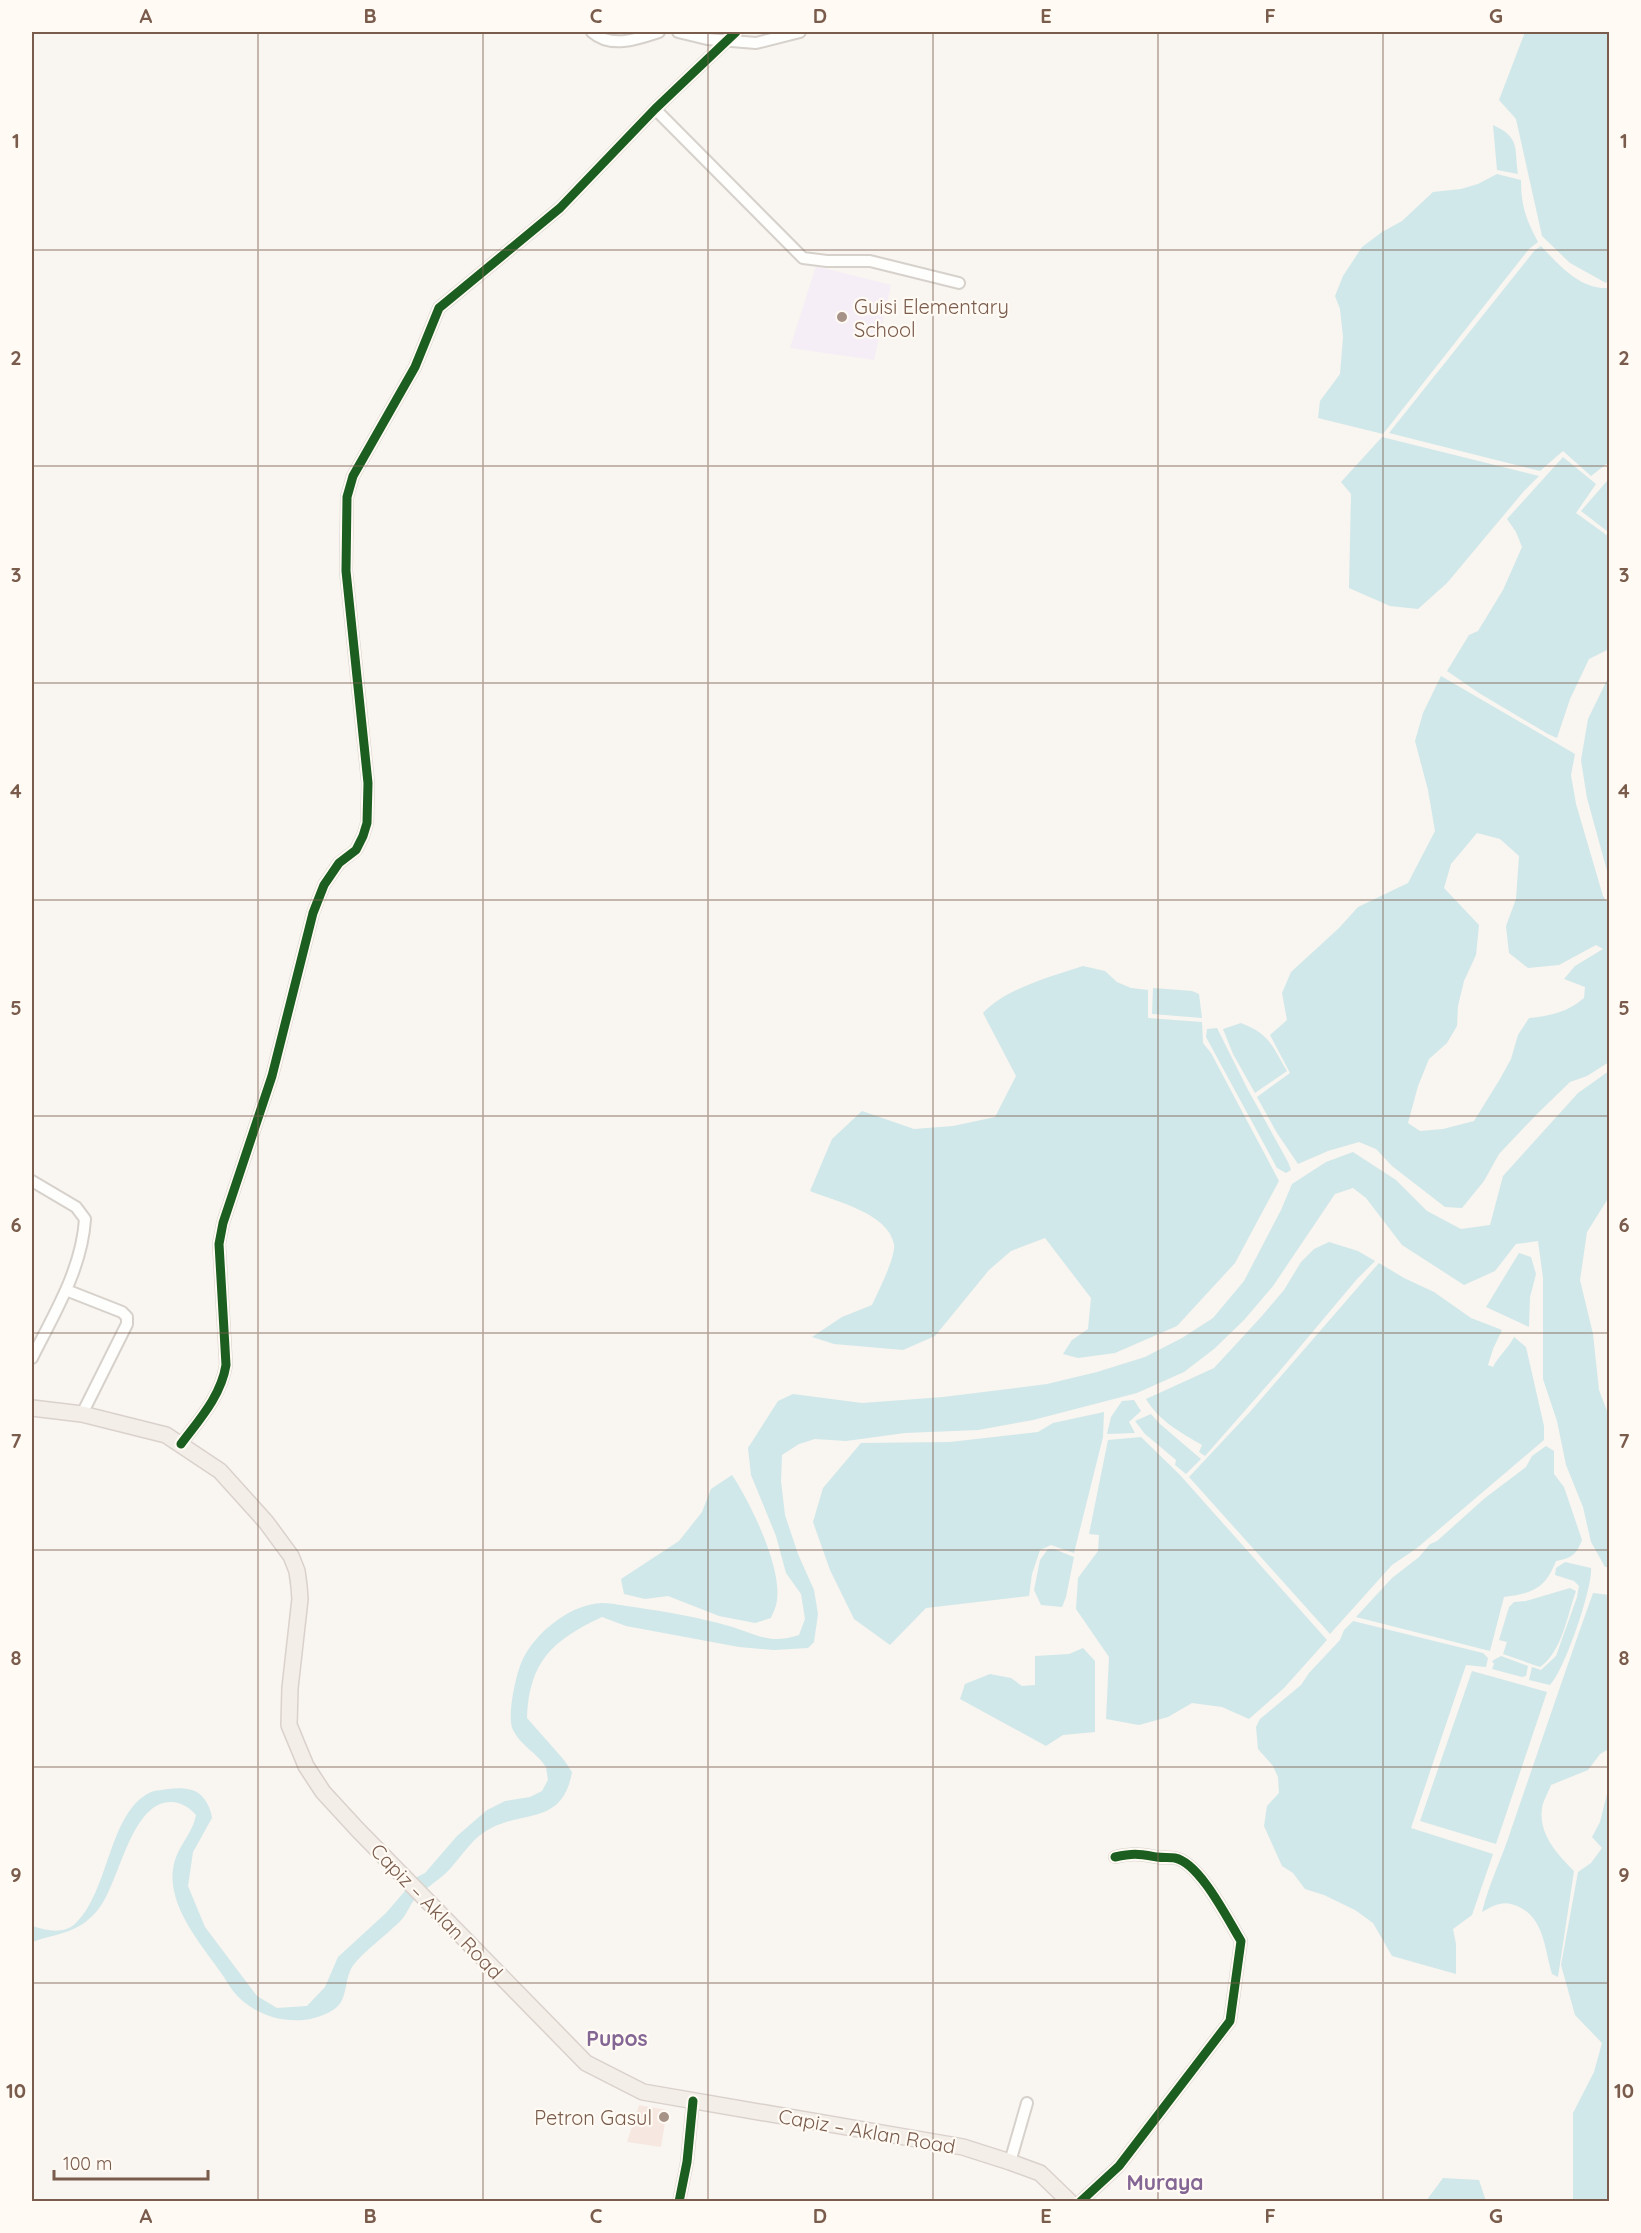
<svg xmlns="http://www.w3.org/2000/svg" width="1641" height="2233" font-family="Quicksand,sans-serif">
  <style>
    .commercial { fill: #f6e8e1 }
    .education { fill: #f6eef6 }
    .water { fill: #d0e8ea; fill-rule: evenodd }
    .lines { fill: none; stroke-linecap: round; stroke-linejoin: round }
    .street-casing { stroke: #d7d1cb; stroke-width: 14 }
    .primary-casing { stroke: #dad1cc; stroke-width: 18 }
    .street { stroke: #fefefd; stroke-width: 10 }
    .primary { stroke: #f3eee8; stroke-width: 15 }
    .cycleway-casing { stroke: #fffaf3; stroke-width: 13 }
    .cycleway { stroke: #1b5e20; stroke-width: 9 }
    .grid { fill: none; stroke: #7a5c4d; stroke-width: 1.5; stroke-opacity: 0.55 }
    .poi-dot { fill: #a69286; stroke: #fffaf3; stroke-width: 2 }
    .labels { text-anchor: middle; dominant-baseline: central; stroke-width: 4.5; stroke-linejoin: round; paint-order: stroke }
    .poi-label { font-size: 20px; fill: #7a5c4d; stroke: #fffaf3; text-anchor: start }
    .street-label { font-size: 20px; fill: #7a5c4d; stroke: #fffaf3 }
    .neighbourhood-label { font-size: 21px; font-weight: bold; fill: #846695; stroke: #fffaf3 }
    .neatline { fill: none; stroke: #7a5c4d; stroke-width: 2 }
    .grid-label { font-size: 20px; text-anchor: middle; font-weight: bold; fill: #7a5c4d }
  </style>
  <rect width="100%" height="100%" fill="#f9f5f0"/>
  <path class="commercial" d="M639,2105L667,2110L661,2147L627,2142Z"/>
  <path class="education" d="M816,266L891,285L874,360L790,348Z"/>
  <path class="water" d="M1525,32H1609L1610,276L1606,283L1570,263L1542,236L1516,119L1499,100Z
    M1493,125C1521,138 1514,148 1518,174L1497,170Z
    M1497,174L1521,180C1521,206 1526,219 1538,242L1529,249L1383,434L1318,418L1320,401L1340,374L1343,337L1340,309L1335,296L1343,276L1362,247L1382,232L1402,221L1433,192L1461,189L1478,184Z
    M1541,246C1559,265 1580,290 1609,288V462L1591,476L1563,451L1540,471L1389,433L1535,250Z
    M1382,437L1539,476L1524,491L1447,583L1418,609L1390,606L1349,588L1351,494L1341,482Z
    M1563,457L1596,484L1576,513L1608,536L1609,535L1610,646L1607,650L1589,659L1570,699L1557,738L1548,734L1479,693L1447,671L1469,635L1478,631L1503,590L1522,547L1516,532L1507,519Z
    M1607,481L1610,482V529L1607,531L1581,511Z
    M1441,676L1575,754L1571,775L1576,804L1603,896L1610,906L1609,1062L1587,1076L1570,1082L1536,1115L1499,1154L1484,1181L1462,1208L1445,1207L1392,1166L1376,1149L1359,1142L1328,1151L1298,1164L1277,1133L1257,1097L1290,1073L1270,1035L1287,1020L1282,993L1291,972L1339,928L1358,907L1408,883L1435,831L1428,790L1415,741L1423,713ZM1477,833L1500,839L1519,856L1516,899L1506,926L1509,953L1528,968L1559,965L1596,945L1603,949L1575,966L1564,979L1585,987L1584,998C1568,1012 1550,1016 1529,1018L1518,1035L1511,1059L1500,1079L1474,1121L1443,1129L1420,1131L1408,1123L1418,1086L1429,1059L1447,1043L1457,1026L1458,1006L1464,981L1476,955L1479,925L1444,888L1451,864Z
    M1609,676V878L1587,798L1581,760L1588,719Z
    M1083,966L1105,971L1117,982L1131,988L1148,990V1018L1202,1022L1203,1043L1211,1053L1279,1181L1235,1263L1177,1326L1115,1353L1078,1358L1063,1354L1072,1340L1088,1329L1091,1298L1045,1238L1011,1251L989,1270L935,1336L903,1350L834,1344L812,1337L842,1317L872,1305C878,1292 896,1257 894,1244C888,1213 835,1201 810,1191L832,1139L862,1111L914,1129L953,1126L995,1117L1016,1076L983,1013C1005,989 1052,976 1083,966Z
    M1153,988L1192,991L1199,994L1202,1018L1152,1014Z
    M1241,1023C1270,1034 1272,1046 1287,1071L1255,1093L1233,1054L1223,1029Z
    M1217,1028L1247,1088L1288,1162L1291,1170L1286,1173L1277,1168L1206,1037L1207,1029Z
    M1609,1071V1197L1587,1232L1580,1280L1593,1334L1599,1390L1609,1416V1567H1605L1591,1542L1583,1507L1566,1465L1557,1421L1543,1379V1278L1538,1241L1516,1244L1495,1271L1464,1285L1402,1245L1366,1198L1353,1188L1335,1194L1273,1286L1244,1320L1214,1349L1184,1372L1137,1393L1033,1420L978,1430L905,1433L846,1441L815,1439L799,1444L782,1455L781,1481L785,1515L798,1554L814,1590L818,1614L814,1642L808,1648L774,1650L739,1647L626,1626L602,1617C553,1640 529,1661 527,1718L564,1760L572,1772C562,1831 515,1806 479,1836C466,1847 458,1861 446,1873C436,1882 424,1889 415,1899C410,1905 407,1913 403,1918C390,1933 358,1955 351,1969C344,1982 348,2001 333,2010C306,2027 268,2022 244,2002C236,1996 229,1986 224,1977C202,1945 162,1902 175,1860C180,1844 193,1832 196,1815C190,1808 182,1803 173,1802C130,1799 120,1885 97,1911C77,1934 58,1933 32,1942V1926C46,1930 62,1935 75,1924C110,1891 108,1812 151,1792C157,1790 163,1790 169,1789C176,1788 185,1788 192,1790C203,1793 211,1807 212,1818L193,1852L188,1886L205,1927L257,1996L277,2008L307,2006L325,1987L338,1957L386,1913L417,1877L425,1873L457,1836L487,1810L505,1801L530,1797L542,1791L548,1780L546,1767C537,1753 520,1745 513,1730C506,1717 517,1667 525,1655C540,1629 572,1604 602,1603C613,1603 624,1606 634,1607C667,1612 697,1617 729,1626C756,1634 770,1645 799,1635L805,1619L801,1594L786,1573L776,1536L751,1475L748,1448L778,1401L793,1394L862,1403L943,1397L1047,1384L1097,1372L1145,1357L1182,1338L1213,1318L1244,1281L1281,1210L1292,1184L1326,1162L1353,1152L1396,1180L1427,1211L1461,1229L1490,1225L1503,1176L1578,1093Z
    M1329,1242L1358,1251L1375,1261L1357,1279L1278,1373L1205,1456L1199,1452L1202,1445C1180,1432 1159,1421 1146,1399L1214,1368L1261,1317L1284,1290L1301,1262L1314,1249Z
    M1519,1253L1531,1257L1536,1274L1530,1297L1529,1327L1486,1307Z
    M1379,1263L1404,1278L1434,1292L1471,1318L1502,1330L1493,1349L1488,1365L1493,1367C1499,1355 1508,1349 1514,1337L1526,1347L1544,1426V1440L1417,1548L1392,1565L1330,1634L1189,1477L1249,1413Z
    M1134,1400L1141,1411L1129,1422L1135,1433L1107,1434L1111,1417L1122,1401Z
    M1104,1412L1103,1437L1074,1553L1051,1545L1040,1550L1032,1574L1029,1596L926,1608L890,1645L854,1619L830,1570L813,1522L823,1488L861,1443L950,1442L1038,1432L1053,1423Z
    M1151,1414L1160,1424L1201,1459L1186,1474L1175,1465L1176,1460L1145,1434L1135,1421Z
    M1141,1437L1180,1475L1327,1640L1284,1688L1249,1719L1222,1707L1192,1703L1168,1717L1139,1725L1106,1719L1109,1657L1076,1609L1078,1578L1098,1551L1099,1535L1089,1534L1108,1440Z
    M1546,1446L1554,1451V1474L1564,1487L1582,1540C1576,1555 1572,1558 1556,1561C1545,1589 1533,1593 1504,1597L1490,1651L1356,1617L1392,1578L1419,1557L1430,1544L1437,1541L1485,1498L1526,1467L1532,1456Z
    M732,1475C750,1502 785,1572 776,1605C775,1610 772,1614 771,1618L755,1623L719,1616L668,1596L645,1599L624,1594L621,1579L679,1541L702,1512L711,1489Z
    M1048,1549H1054L1074,1557L1066,1597L1062,1607L1041,1605L1034,1590L1040,1560Z
    M1565,1562L1591,1568C1593,1587 1564,1672 1550,1685L1529,1680L1532,1667L1541,1670L1556,1656L1577,1597L1579,1586L1574,1581L1555,1575L1556,1568Z
    M1570,1588L1576,1591C1567,1616 1562,1652 1540,1667L1503,1654L1507,1642L1499,1640L1509,1607L1514,1602L1526,1601Z
    M1593,1593L1609,1595V1749L1600,1754L1588,1770L1551,1785C1548,1793 1543,1801 1542,1808C1538,1834 1558,1855 1574,1871L1558,1977L1552,1974C1545,1950 1544,1920 1521,1908C1505,1899 1496,1904 1482,1912C1489,1883 1503,1856 1512,1827C1539,1749 1565,1671 1593,1593Z
    M1353,1621L1483,1653L1488,1658L1486,1667L1466,1665L1411,1828L1493,1854L1472,1915L1453,1929L1456,1944V1974L1392,1956L1373,1923L1355,1910L1324,1895L1305,1889L1293,1873L1282,1866L1264,1826L1267,1806L1279,1793L1278,1777L1273,1766L1258,1749L1256,1727L1260,1719L1301,1685L1309,1673L1340,1640L1344,1630Z
    M1083,1648L1095,1661V1732L1063,1735L1046,1746L960,1699L965,1684L990,1674L1011,1678L1022,1686L1035,1685V1656L1069,1654Z
    M1501,1656L1528,1666L1526,1676L1522,1677L1492,1669L1494,1664L1492,1661Z
    M1472,1671L1547,1692L1496,1844L1420,1821Z
    M1609,1786V2201H1573V2113L1594,2072L1602,2043L1575,2015L1561,1965L1578,1872L1591,1863L1602,1848L1592,1837L1600,1822Z
    M1443,2178L1479,2180L1486,2201H1426Z"/>
  <g class="lines">
    <g class="street-casing">
      <path id="street" d="M592,32C611,49 638,39 659,32
        M678,32L707,39L756,43L800,32
        M655,109L803,258L827,261H870L959,283
        M32,1181L76,1207L85,1219C82,1269 54,1314 32,1358
        M66,1290L122,1312L127,1317V1324L82,1414
        M181,1444C199,1420 221,1396 226,1365L219,1244L223,1223L272,1076L313,913L324,885L339,863L356,850L363,836L367,823L368,783L346,571L347,497L353,476L415,367L439,308L560,208L655,109L736,32
        M1010,2162L1027,2103
        M679,2202L687,2162L693,2101
        M1080,2202L1119,2166L1230,2021L1241,1941C1228,1920 1200,1863 1175,1858C1170,1857 1163,1858 1157,1857C1138,1854 1134,1853 1115,1857"/>
    </g>
    <g class="primary-casing">
      <path id="primary" d="M32,1408L82,1414L166,1435L220,1471L266,1522L291,1556L297,1571L299,1586L300,1599L290,1688L289,1725L306,1766L323,1792L358,1830L586,2063L643,2092L963,2147L1010,2162L1040,2173L1070,2202"/>
    </g>
    <use href="#street" class="street"/>
    <use href="#primary" class="primary"/>
    <g class="cycleway-casing">
      <path id="cycleway" d="M181,1444C199,1420 221,1396 226,1365L219,1244L223,1223L272,1076L313,913L324,885L339,863L356,850L363,836L367,823L368,783L346,571L347,497L353,476L415,367L439,308L560,208L655,109L736,32
        M679,2202L687,2162L693,2101
        M1080,2202L1119,2166L1230,2021L1241,1941C1228,1920 1200,1863 1175,1858C1170,1857 1163,1858 1157,1857C1138,1854 1134,1853 1115,1857"/>
    </g>
    <use href="#cycleway" class="cycleway"/>
  </g>
  <path class="grid" d="M258,32V2202M483,32V2202M708,32V2202M933,32V2202M1158,32V2202M1383,32V2202M32,250H1610M32,466H1610M32,683H1610M32,900H1610M32,1116H1610M32,1333H1610M32,1550H1610M32,1767H1610M32,1983H1610"/>
  <g class="poi-dot">
    <circle cx="842" cy="317" r="6"/>
    <circle cx="664" cy="2117" r="6"/>
  </g>
  <g class="labels">
    <g class="poi-label">
      <text x="854" y="306">Guisi Elementary<tspan x="854" dy="23">School</tspan></text>
      <text x="652" y="2117" text-anchor="end">Petron Gasul</text>
    </g>
    <g class="street-label">
      <text transform="translate(437 1911) rotate(46)">Capiz – Aklan Road</text>
      <text transform="translate(867 2131) rotate(10)">Capiz – Aklan Road</text>
    </g>
    <g class="neighbourhood-label">
      <text x="617" y="2038">Pupos</text>
      <text x="1165" y="2182">Muraya</text>
    </g>
  </g>
  <rect width="1641" height="2233" fill="none" stroke="#fffaf3" stroke-width="66"/>
  <path d="M54 2170v9h154v-9" fill="none" stroke="#7a5c4d" stroke-width="3"/>
  <text x="63" y="2170" font-size="18" fill="#7a5c4d" stroke="#fffaf3" stroke-width="4.5" paint-order="stroke">100 m</text>
  <rect x="33" y="33" width="1575" height="2167" class="neatline"/>
  <g class="grid-label">
    <text x="146" y="23">A</text>
    <text x="370" y="23">B</text>
    <text x="596" y="23">C</text>
    <text x="820" y="23">D</text>
    <text x="1046" y="23">E</text>
    <text x="1270" y="23">F</text>
    <text x="1496" y="23">G</text>
    <text x="16" y="148">1</text>
    <text x="1624" y="148">1</text>
    <text x="16" y="365">2</text>
    <text x="1624" y="365">2</text>
    <text x="16" y="582">3</text>
    <text x="1624" y="582">3</text>
    <text x="16" y="798">4</text>
    <text x="1624" y="798">4</text>
    <text x="16" y="1015">5</text>
    <text x="1624" y="1015">5</text>
    <text x="16" y="1232">6</text>
    <text x="1624" y="1232">6</text>
    <text x="16" y="1448">7</text>
    <text x="1624" y="1448">7</text>
    <text x="16" y="1665">8</text>
    <text x="1624" y="1665">8</text>
    <text x="16" y="1882">9</text>
    <text x="1624" y="1882">9</text>
    <text x="16" y="2098">10</text>
    <text x="1624" y="2098">10</text>
    <text x="146" y="2223">A</text>
    <text x="370" y="2223">B</text>
    <text x="596" y="2223">C</text>
    <text x="820" y="2223">D</text>
    <text x="1046" y="2223">E</text>
    <text x="1270" y="2223">F</text>
    <text x="1496" y="2223">G</text>
  </g>
</svg>
